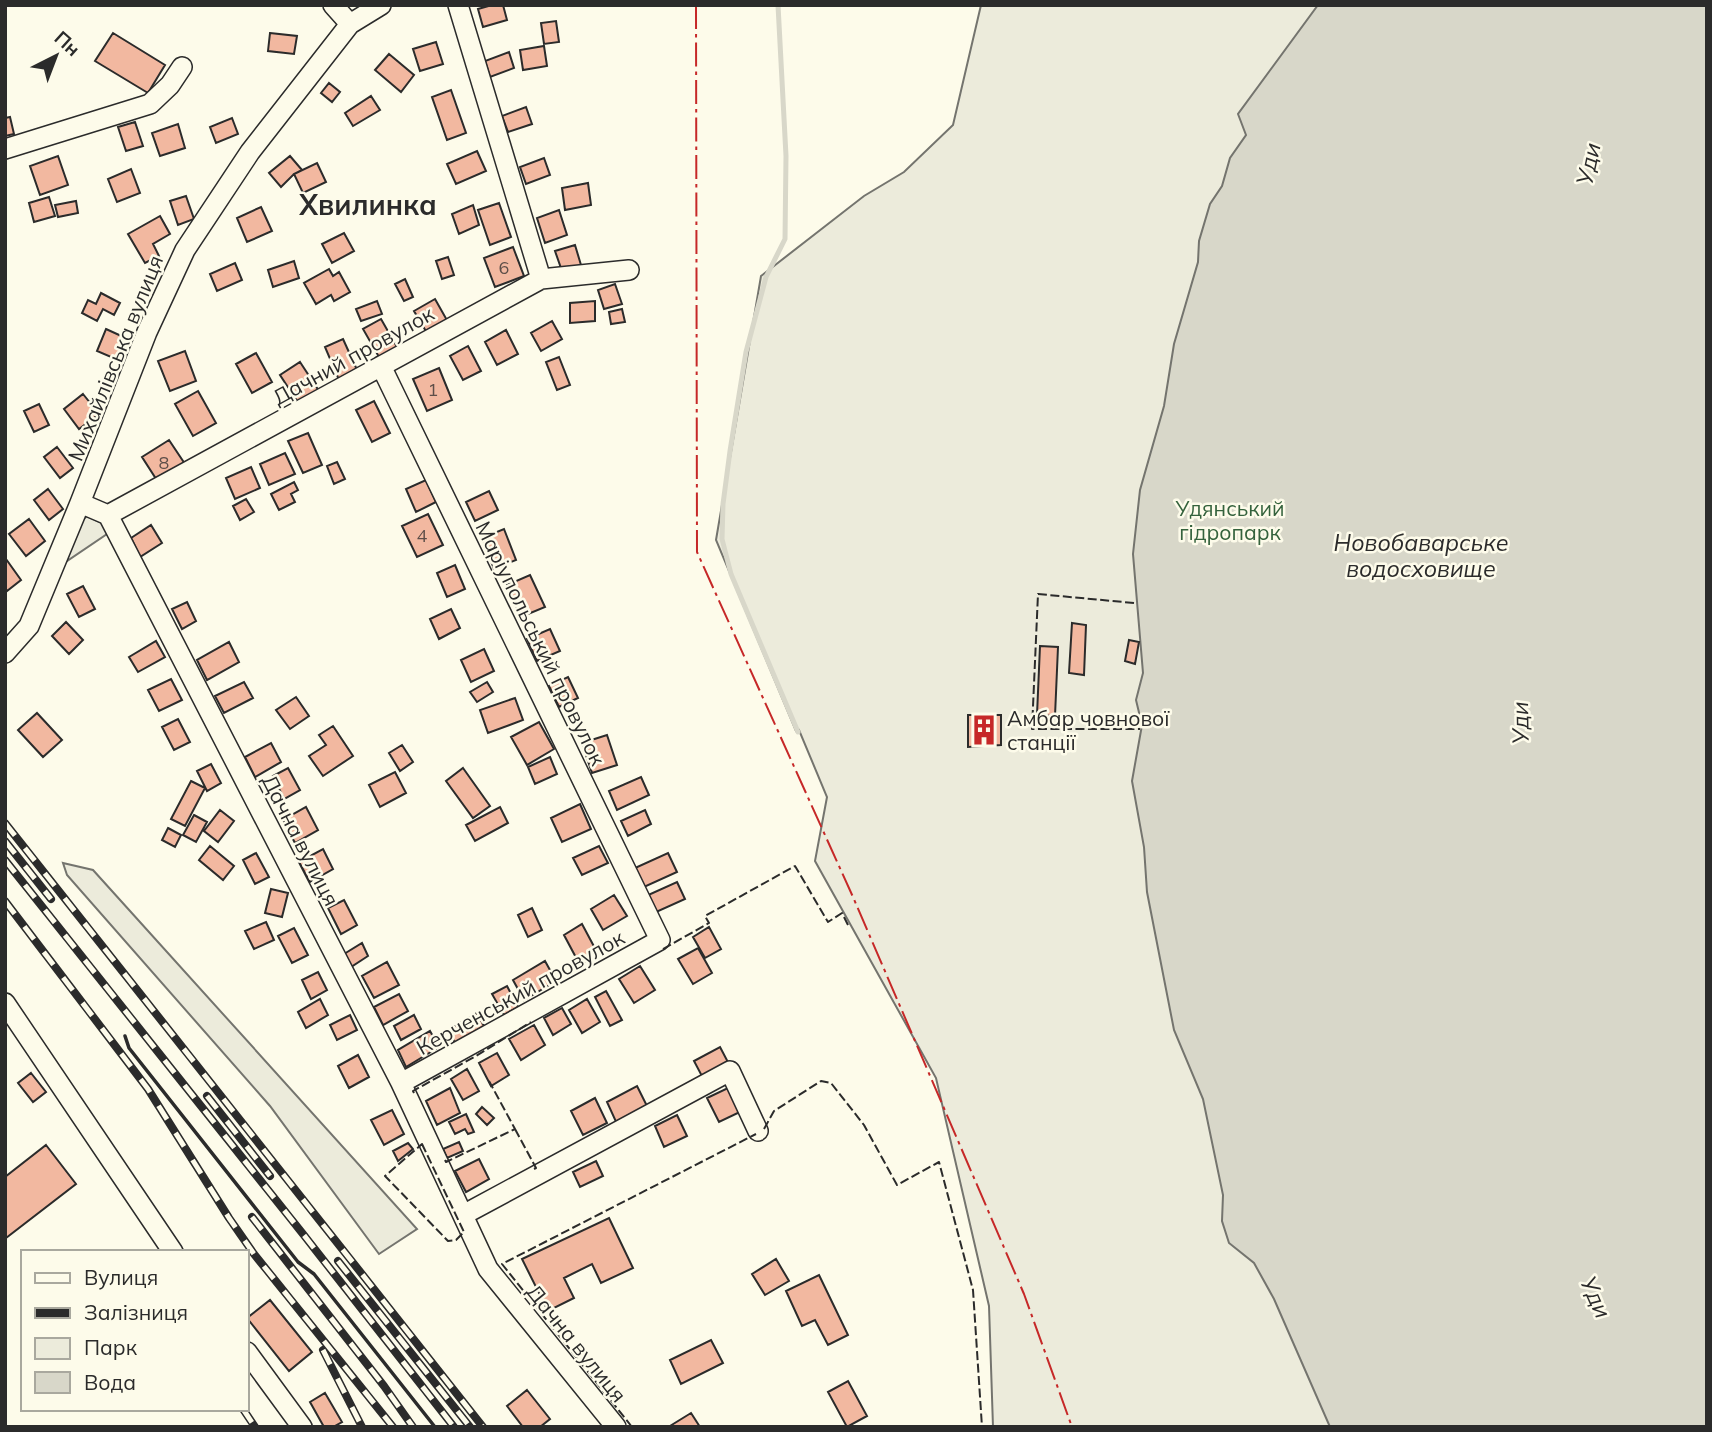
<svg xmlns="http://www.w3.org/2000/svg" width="1712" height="1432" font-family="Mulish,sans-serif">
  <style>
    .green { fill: #ecebdb; stroke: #74746e; stroke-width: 2 }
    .water { fill: #d8d7c9; stroke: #74746e; stroke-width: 2 }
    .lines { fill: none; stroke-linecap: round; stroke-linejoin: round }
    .stream { stroke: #d8d7c9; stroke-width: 5 }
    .building { fill: #f2b8a0; stroke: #2b2b2b; stroke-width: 2 }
    .minor-casing { stroke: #2b2b2b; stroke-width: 22 }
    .minor { stroke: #fdfbea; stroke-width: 19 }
    .rail-casing { stroke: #2b2b2b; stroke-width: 8 }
    .rail { stroke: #fdfbea; stroke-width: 5; stroke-dasharray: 16; stroke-linecap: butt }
    .fence { stroke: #2b2b2b; stroke-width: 2; stroke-dasharray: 9 3.5; stroke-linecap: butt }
    .wall { stroke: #2b2b2b; stroke-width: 3.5 }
    .power { stroke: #c62828; stroke-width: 2; stroke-dasharray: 24 5 3.5 5; stroke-linecap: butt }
    .labels { text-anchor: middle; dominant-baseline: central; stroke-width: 5; stroke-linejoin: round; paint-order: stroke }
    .number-label { font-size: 18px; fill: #5d4e48 }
    .street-label { font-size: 21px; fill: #2b2b2b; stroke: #fdfbea }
    .park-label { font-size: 21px; fill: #34623c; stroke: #fdfbea }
    .poi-label { font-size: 21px; fill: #2b2b2b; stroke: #fdfbea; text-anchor: start }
    .water-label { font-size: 23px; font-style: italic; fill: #2b2b2b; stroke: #fdfbea }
    .district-label { font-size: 28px; font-weight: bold; fill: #2b2b2b; stroke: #fdfbea }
  </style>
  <rect width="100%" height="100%" fill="#fdfbea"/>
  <path class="green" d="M981,5H1707V1427H993L989,1306L936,1078L815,861L827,797L799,730L796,731L716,540L761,276L864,196L904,172L953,125Z
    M87,516L106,525L107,534L67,561L78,524Z
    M63,863L93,870L417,1229L379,1254L270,1106L67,875Z"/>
  <path class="water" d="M1318,5H1707V1427H1330L1274,1299L1254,1263L1229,1243L1222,1221L1223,1195L1203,1099L1174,1030L1147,892L1144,847L1132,781L1142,725L1136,700L1143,673L1133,554L1140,490L1164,406L1174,344L1198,262L1199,241L1210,204L1222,186L1230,158L1246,135L1238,114Z"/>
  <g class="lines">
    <path class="stream" d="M778,5L786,156L785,239L766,277L746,352L730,451L723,504L722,539L731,574L798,732"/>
  </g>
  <path class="building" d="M492,5H503L507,20L483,27L478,9Z
    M556,21L559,42L544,44L541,23Z
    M113,33L165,65L148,93L95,61Z
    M270,33L297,36L294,54L268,51Z
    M436,42L443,64L420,71L413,49Z
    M544,46L547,66L523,70L520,50Z
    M509,52L514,68L490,77L485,61Z
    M389,54L414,75L401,92L375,70Z
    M329,83L340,92L332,102L321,93Z
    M451,90L466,133L447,140L432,97Z
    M371,96L380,110L353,126L345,113Z
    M526,107L532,124L508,132L502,116Z
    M10,117L14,134L5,136V118Z
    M232,118L238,134L216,143L210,127Z
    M135,122L143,146L126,151L118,127Z
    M178,124L185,148L160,156L152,133Z
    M477,151L486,171L456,184L447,164Z
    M58,156L68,185L40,195L30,166Z
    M290,156L302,170L294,174L281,187L269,173Z
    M544,158L550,175L526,184L520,167Z
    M317,163L326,182L303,193L294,174Z
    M131,169L140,193L117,202L108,179Z
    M588,183L591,205L565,210L562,188Z
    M186,196L194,219L178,225L170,201Z
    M49,197L55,216L34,222L29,203Z
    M76,201L78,213L58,217L55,205Z
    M499,203L511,237L490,245L478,210Z
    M473,205L479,225L459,234L452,214Z
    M261,207L272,231L247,242L237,218Z
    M559,210L567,235L545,243L537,218Z
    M160,216L170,234L153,244L159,256L145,263L128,234Z
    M344,233L354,251L332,263L322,244Z
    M575,245L581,265L562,271L555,251Z
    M513,247L524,276L495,287L484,258Z
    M448,257L454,275L442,279L436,261Z
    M294,261L299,278L273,287L268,270Z
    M235,263L242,280L217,291L210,274Z
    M329,269L333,276L339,272L350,292L334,301L331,295L316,304L304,283Z
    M405,279L413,297L404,301L395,284Z
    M615,284L622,304L604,309L598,290Z
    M101,293L120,303L114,315L103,309L97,321L82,313L88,300L96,304Z
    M435,299L448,322L427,333L414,311Z
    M377,301L382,314L361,321L356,309Z
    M595,301V321L570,323V303Z
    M622,309L625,322L611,324L609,312Z
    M381,319L397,347L379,357L363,329Z
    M552,321L562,339L541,351L531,333Z
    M106,329L128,339L118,360L97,351Z
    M506,330L518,354L497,365L485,342Z
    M343,339L358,372L339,380L325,347Z
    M468,346L481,371L463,380L450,356Z
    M185,351L196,381L170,391L158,361Z
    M256,353L272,382L252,393L236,364Z
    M559,357L570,385L557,390L546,362Z
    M300,362L319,391L299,404L280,375Z
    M439,368L452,400L427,411L413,379Z
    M198,391L216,423L193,436L175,404Z
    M83,394L99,414L79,429L64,409Z
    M374,401L390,433L372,442L356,410Z
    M39,404L49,425L34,432L24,411Z
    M308,433L322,465L303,473L288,441Z
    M169,440L187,467L160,485L142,457Z
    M57,447L73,468L60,478L44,457Z
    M285,453L295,474L269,485L260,464Z
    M337,462L345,479L334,484L327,466Z
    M251,467L260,488L235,499L226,478Z
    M426,480L436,502L416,512L406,489Z
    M294,482L298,490L291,494L295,502L279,510L271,494Z
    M48,489L63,509L49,520L34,500Z
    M489,491L498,510L475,521L466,502Z
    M246,499L254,512L240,520L233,506Z
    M428,514L443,545L417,557L402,526Z
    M29,519L45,541L26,556L9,534Z
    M151,525L162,543L140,557L131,538Z
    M504,529L516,560L494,569L482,538Z
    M6,559L21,580L7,591L5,588Z
    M455,565L465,589L447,597L437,573Z
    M530,575L545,607L521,617L507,585Z
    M83,586L95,609L79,617L67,594Z
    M187,602L196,621L182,629L172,609Z
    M451,609L460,628L439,639L430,619Z
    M66,622L83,640L69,654L52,636Z
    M1072,623L1086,625L1084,675L1069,673Z
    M550,629L560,651L537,661L527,639Z
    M1129,640L1139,642L1135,664L1125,661Z
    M156,641L165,657L138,672L129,657Z
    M229,642L239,662L207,680L197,660Z
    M1040,646L1058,647L1055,716L1037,715Z
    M484,649L494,671L471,682L461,660Z
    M568,677L578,698L559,707L549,686Z
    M171,679L182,700L159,711L148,690Z
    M244,682L253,698L224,713L215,696Z
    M487,682L493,692L477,702L470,692Z
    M296,697L309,716L290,729L276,710Z
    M515,698L523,720L488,733L480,710Z
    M37,713L62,740L43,757L18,730Z
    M968,715H1001V745L968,747Z
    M178,719L190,742L174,750L162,727Z
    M539,722L554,749L527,765L511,737Z
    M333,726L353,756L323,776L309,756L326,745L319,735Z
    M607,735L617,765L592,773L582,743Z
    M271,743L281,762L255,777L245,757Z
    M402,745L413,762L400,771L389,753Z
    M550,757L557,774L535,784L528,767Z
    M211,764L221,783L207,791L197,771Z
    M288,768L300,790L284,799L273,776Z
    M463,768L490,806L473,818L446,781Z
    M395,772L406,793L380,807L369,785Z
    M641,777L649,795L617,810L609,791Z
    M191,781L205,788L185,826L171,819Z
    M580,804L591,829L562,842L551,818Z
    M306,807L318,830L295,843L283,820Z
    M500,807L508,823L475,841L466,825Z
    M220,810L234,821L218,842L204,831Z
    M645,810L651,824L628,836L621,821Z
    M194,815L207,822L196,842L183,835Z
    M168,828L181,835L175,847L162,840Z
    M210,846L234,866L223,880L199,860Z
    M599,846L608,863L582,875L573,858Z
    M323,849L333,869L310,882L299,862Z
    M256,853L269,877L255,884L243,860Z
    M668,853L677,872L644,887L635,868Z
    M677,882L685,899L654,913L646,896Z
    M271,889L288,893L282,917L265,913Z
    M614,895L627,916L603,930L591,909Z
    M344,900L357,925L341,934L328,908Z
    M532,908L542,930L528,937L518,915Z
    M266,922L274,940L254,949L245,931Z
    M582,924L598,954L580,965L564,935Z
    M709,927L721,949L705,958L693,937Z
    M294,928L308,955L292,963L278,936Z
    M362,943L368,956L351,967L344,954Z
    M698,948L712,973L693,984L678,959Z
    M545,961L556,981L524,1000L513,980Z
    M387,962L399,985L374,998L362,976Z
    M640,966L655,990L634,1003L619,979Z
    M318,972L327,990L311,999L302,980Z
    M507,986L518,1007L504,1015L492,994Z
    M606,991L622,1020L610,1026L595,997Z
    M399,994L408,1011L383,1025L374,1007Z
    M320,999L328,1015L306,1028L298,1012Z
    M587,999L600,1022L582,1033L569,1010Z
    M562,1008L571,1024L553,1035L544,1018Z
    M477,1013L484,1026L455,1043L448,1030Z
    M350,1015L357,1030L337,1040L330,1025Z
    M414,1015L421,1029L401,1040L394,1026Z
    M534,1025L545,1045L521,1060L509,1039Z
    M430,1031L439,1047L406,1067L398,1050Z
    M720,1047L730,1066L704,1080L694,1061Z
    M497,1053L509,1075L491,1086L479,1063Z
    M358,1055L369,1077L349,1088L338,1066Z
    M467,1069L479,1091L463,1100L451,1079Z
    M31,1073L46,1092L33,1102L18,1083Z
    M637,1086L648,1108L617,1124L607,1102Z
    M730,1087L742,1111L719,1122L707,1098Z
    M450,1088L460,1113L437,1125L426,1101Z
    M595,1098L607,1123L583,1135L571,1111Z
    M482,1107L494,1118L487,1125L476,1114Z
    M392,1110L404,1134L384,1145L371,1120Z
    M466,1114L474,1132L468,1134L465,1129L455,1134L449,1122Z
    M677,1115L687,1136L664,1147L655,1126Z
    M459,1142L463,1151L447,1158L443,1149Z
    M408,1143L413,1149L398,1161L393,1151Z
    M46,1145L76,1184L6,1238L5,1177Z
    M479,1159L489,1179L466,1192L455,1171Z
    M596,1161L603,1176L580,1187L573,1172Z
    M609,1218L633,1268L601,1283L592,1264L564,1278L574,1298L548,1311L522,1259Z
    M776,1259L789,1281L765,1295L752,1274Z
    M819,1275L848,1335L828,1345L815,1320L802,1326L786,1291Z
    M270,1300L312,1352L289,1371L247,1318Z
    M711,1340L723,1363L681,1384L670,1360Z
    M848,1381L867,1416L847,1427L828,1392Z
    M527,1390L550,1419L540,1427H523L507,1406Z
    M325,1393L342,1422L333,1427H324L310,1402Z
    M691,1413L700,1427H670V1426Z"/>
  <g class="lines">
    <g class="minor-casing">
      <path id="minor" d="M333,5L350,24
        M458,5L541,279
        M5,149L150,104L170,85L182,67
        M381,366L660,940L401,1083
        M80,503L108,515L401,1083L488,1269L616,1427
        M108,515L541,279L629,270
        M5,653L29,626L80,503L147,332L185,250L250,152L350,24L381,5
        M5,1003L173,1252
        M463,1215L730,1071L758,1131
        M247,1352L302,1427"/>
    </g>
    <use href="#minor" class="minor"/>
    <g class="rail-casing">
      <path id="rail" d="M5,823L483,1427
        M5,841L51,899
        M5,860L303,1234L454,1427
        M5,901L148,1089L229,1218L254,1254L393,1427
        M207,1096L270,1176
        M252,1217L384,1386L413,1427
        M338,1261L470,1427
        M323,1350L362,1427
        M243,1409L255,1427"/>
    </g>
    <use href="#rail" class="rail"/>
    <path class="fence" d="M1134,603L1038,594L1032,729H1140
      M663,949L709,923L705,916L795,866L828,922L842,913L848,925
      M414,1093L413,1091L476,1056L531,1022
      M515,1129L536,1168L534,1169
      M764,1129L774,1111L821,1081L831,1083L864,1125L897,1185L939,1162L973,1290L982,1427
      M422,1144L464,1232L456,1240L448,1241L385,1176Z
      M445,1160L446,1162L515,1129L489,1081
      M632,1427L502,1264L756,1134"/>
    <path class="wall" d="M125,1036L129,1048L298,1262L314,1274L435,1427"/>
    <path class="power" d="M696,5L697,552L853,897L1024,1294L1072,1427"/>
  </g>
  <defs>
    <g id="building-bare" transform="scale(2.415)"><path d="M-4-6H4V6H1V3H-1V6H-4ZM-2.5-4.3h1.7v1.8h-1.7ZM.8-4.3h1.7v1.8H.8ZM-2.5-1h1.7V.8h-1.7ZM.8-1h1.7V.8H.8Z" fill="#c62828" stroke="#fdfbea" stroke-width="2.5" paint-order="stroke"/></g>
  </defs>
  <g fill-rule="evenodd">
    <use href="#building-bare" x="984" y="730"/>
  </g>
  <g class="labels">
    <g class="number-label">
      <text x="504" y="267">6</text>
      <text x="433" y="389">1</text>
      <text x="164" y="462">8</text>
      <text x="422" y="535">4</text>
    </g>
    <g class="street-label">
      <text transform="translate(353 355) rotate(-29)">Дачний провулок</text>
      <text transform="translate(115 358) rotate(-68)">Михайлівська вулиця</text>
      <text transform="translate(541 643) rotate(64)">Маріупольський провулок</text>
      <text transform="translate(301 840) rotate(63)">Дачна вулиця</text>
      <text transform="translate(520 992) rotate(-29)">Керченський провулок</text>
      <text transform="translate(577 1343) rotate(51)">Дачна вулиця</text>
    </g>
    <g class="park-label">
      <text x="1230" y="508">Удянський<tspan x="1230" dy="24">гідропарк</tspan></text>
    </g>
    <g class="poi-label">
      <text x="1007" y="718">Амбар човнової<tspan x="1007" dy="24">станції</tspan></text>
    </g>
    <g class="water-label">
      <text transform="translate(1588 164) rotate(-78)">Уди</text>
      <text x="1421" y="542">Новобаварське<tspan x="1421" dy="26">водосховище</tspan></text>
      <text transform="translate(1520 723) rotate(-91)">Уди</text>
      <text transform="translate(1596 1297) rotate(66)">Уди</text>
    </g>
    <g class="district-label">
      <text x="368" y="204">Хвилинка</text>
    </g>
  </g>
  <rect width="1712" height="1432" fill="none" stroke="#2b2b2b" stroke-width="14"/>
  <rect x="21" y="1250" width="228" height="161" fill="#fdfbea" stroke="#a9a89e" stroke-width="2"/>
  <rect x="35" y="1273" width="35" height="10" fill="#fdfbea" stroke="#a9a89e" stroke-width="2"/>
  <text x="84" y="1285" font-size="21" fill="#2b2b2b">Вулиця</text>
  <rect x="35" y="1308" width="35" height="10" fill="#2b2b2b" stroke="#a9a89e" stroke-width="2"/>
  <text x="84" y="1320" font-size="21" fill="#2b2b2b">Залізниця</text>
  <rect x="35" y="1338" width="35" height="21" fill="#ecebdb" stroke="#a9a89e" stroke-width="2"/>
  <text x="84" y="1355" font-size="21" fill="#2b2b2b">Парк</text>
  <rect x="35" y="1372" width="35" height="21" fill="#d8d7c9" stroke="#a9a89e" stroke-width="2"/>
  <text x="84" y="1390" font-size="21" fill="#2b2b2b">Вода</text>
  <g transform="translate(56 56) rotate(42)" stroke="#fdfbea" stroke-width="5" paint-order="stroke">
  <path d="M0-5L12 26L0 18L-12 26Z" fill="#2b2b2b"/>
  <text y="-10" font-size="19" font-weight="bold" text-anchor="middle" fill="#2b2b2b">Пн</text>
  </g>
</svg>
